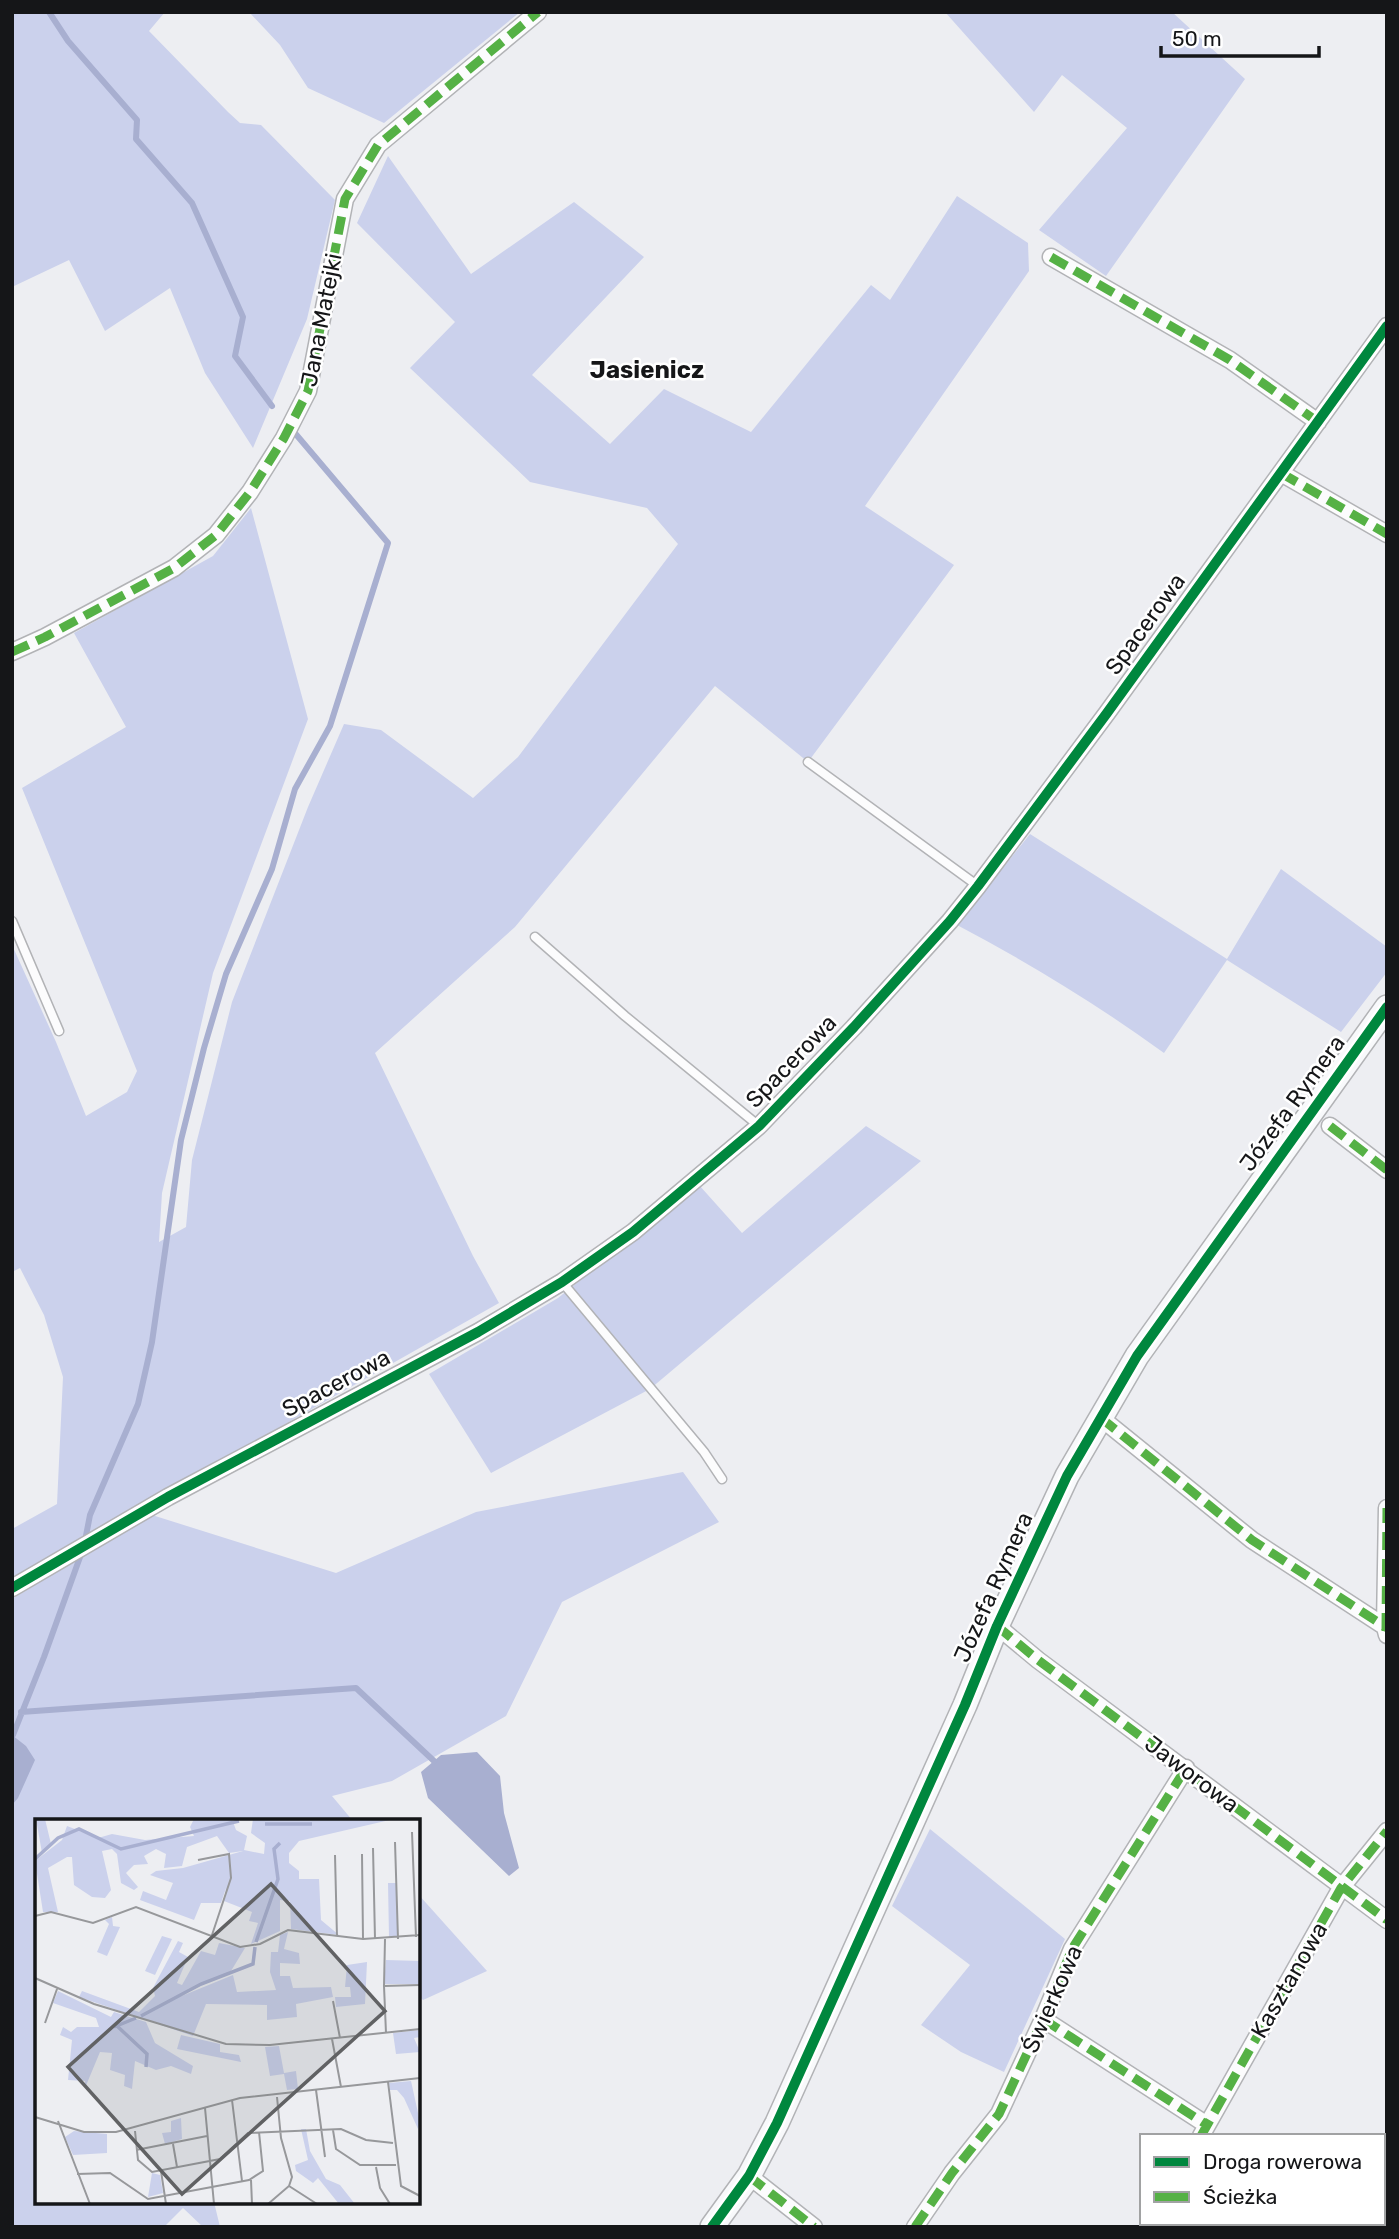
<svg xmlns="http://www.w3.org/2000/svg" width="1399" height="2239" font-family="Rubik,sans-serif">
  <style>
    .green { fill: #cbd1ec }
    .water { fill: #a8afd0 }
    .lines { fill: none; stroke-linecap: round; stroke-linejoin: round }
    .stream { stroke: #a8afd0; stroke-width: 6 }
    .lane-casing { stroke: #b2b3b6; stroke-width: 11 }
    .street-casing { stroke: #b2b3b6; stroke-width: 19 }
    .secondary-casing { stroke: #b2b3b6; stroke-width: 26 }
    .lane { stroke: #fcfcfd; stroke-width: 8 }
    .street { stroke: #fcfcfd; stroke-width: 16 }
    .secondary { stroke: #f8f9fb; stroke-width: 23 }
    .quiet { stroke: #55b145; stroke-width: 9; stroke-dasharray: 18 9; stroke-linecap: butt }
    .cycleway-casing { stroke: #fff; stroke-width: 15 }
    .cycleway { stroke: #00873e; stroke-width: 10 }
    .labels { text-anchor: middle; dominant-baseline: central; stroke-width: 5; stroke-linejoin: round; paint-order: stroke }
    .street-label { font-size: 23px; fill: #151618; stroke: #fff }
    .neighbourhood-label { font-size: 24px; font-weight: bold; fill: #151618; stroke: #fff }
    .inset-river { fill: none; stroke: #a8afd0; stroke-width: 3.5 }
    .inset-road { fill: none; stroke: #97989b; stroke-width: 2 }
    .view { fill: #616264; fill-opacity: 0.15; stroke: #616264; stroke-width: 3.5 }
    .inset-edge { fill: none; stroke: #151618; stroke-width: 3.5 }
  </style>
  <rect width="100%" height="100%" fill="#edeef2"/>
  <path class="green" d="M12,12H165L149,31L228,112L240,123L261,125L335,200L307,319L253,448L205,373L170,288L105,331L69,260L12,287Z
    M249,12H520L384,123L308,88L280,45Z
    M945,12H1172L1245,79L1106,276L1039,230L1127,128L1062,75L1034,112Z
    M388,156L471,274L574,202L644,257L532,375L610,444L664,389L751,432L871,285L890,300L957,196L1028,243L1029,271L865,506L954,565L808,762L715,686L515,927L375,1053L473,1256L499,1303L12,1579V1529L57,1504L63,1377L44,1315L20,1268L12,1272V945L56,1042L86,1116L127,1092L137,1071L22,788L126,727L74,633L213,556L251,508L308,719L213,973L162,1193L159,1242L186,1227L192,1160L232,1002L308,807L344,724L381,730L473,798L518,757L678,544L647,508L530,482L410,368L455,322L357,223Z
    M1030,834L1227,959L1281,869L1387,947V972L1341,1032L1227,960L1164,1053C1098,1005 1029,963 957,925Z
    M866,1126L921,1161L650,1389L491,1473L429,1374L558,1298L699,1185L742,1233Z
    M683,1472L719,1522L562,1602L506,1716L392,1781L332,1796L353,1821H37V2202H214L220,2227H203L183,2208L164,2227H12V1599L152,1515L336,1573L476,1512Z
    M930,1829L1065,1939L1004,2072L961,2052L921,2025L970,1965L892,1906Z
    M418,1894L487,1971L423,2000L418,1995Z"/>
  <path class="water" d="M12,1735L26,1746L35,1760L18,1798L12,1805Z
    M477,1752L500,1776L504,1813L519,1868L509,1876L428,1798L421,1772L441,1755Z"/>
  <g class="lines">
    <path class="stream" d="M49,12L68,41L137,120L136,139L192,203L243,317L235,356L272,406
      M21,1712L356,1688L434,1761
      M13,1735L44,1657L84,1546L90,1515L138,1404L152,1342L181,1140L204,1048L226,974L272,869L295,789L330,726L388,543L294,432"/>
    <g class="lane-casing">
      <path id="lane" d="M808,762L978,886
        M12,921L59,1031
        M535,937L625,1016L759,1126
        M562,1282L704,1452L722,1479"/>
    </g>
    <g class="street-casing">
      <path id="street" d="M1051,257L1230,360L1318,422
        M1281,473L1387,534
        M12,652L45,637L174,568L216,535L250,492L284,438L308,391L345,199L378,145L538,12
        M1330,1126L1387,1170
        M1101,1418L1252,1540L1387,1628
        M1387,1508L1385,1627L1387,1635
        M12,1588L168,1497L478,1332L562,1282L633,1232L759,1126L854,1027L950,921L978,886L1107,713L1387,326
        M997,1626L1038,1660L1387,1920
        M1043,2019L1207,2125
        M1201,2136L1341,1888L1387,1831
        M749,2176L814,2227
        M915,2227L952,2173L999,2114L1043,2019L1072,1949L1186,1768
        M1150,2227L1152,2223
        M1386,2227L1387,2226"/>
    </g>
    <g class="secondary-casing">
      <path id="secondary" d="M712,2227L749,2176L777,2123L965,1705L997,1626L1067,1476L1137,1356L1387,1007"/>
    </g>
    <use href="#lane" class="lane"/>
    <use href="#street" class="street"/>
    <use href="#secondary" class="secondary"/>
    <path class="quiet" d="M1051,257L1230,360L1318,422
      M1281,473L1387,534
      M12,652L45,637L174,568L216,535L250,492L284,438L308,391L345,199L378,145L538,12
      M1330,1126L1387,1170
      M1101,1418L1252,1540L1387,1628
      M997,1626L1038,1660L1387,1920
      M1386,1631L1387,1508
      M1043,2019L1207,2125
      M1201,2136L1341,1888L1387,1831
      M749,2176L814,2227
      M915,2227L952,2173L999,2114L1043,2019L1072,1949L1186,1768
      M1150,2227L1152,2223
      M1386,2227L1387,2226"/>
    <g class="cycleway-casing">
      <path id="cycleway" d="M12,1588L168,1497L478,1332L562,1282L633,1232L759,1126L854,1027L950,921L978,886L1107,713L1387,326
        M712,2227L749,2176L777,2123L965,1705L997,1626L1067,1476L1137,1356L1387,1007"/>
    </g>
    <use href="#cycleway" class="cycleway"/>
  </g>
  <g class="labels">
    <g class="street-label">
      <text transform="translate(321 320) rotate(-79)">Jana Matejki</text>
      <text transform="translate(1145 624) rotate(-54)">Spacerowa</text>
      <text transform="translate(791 1061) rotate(-46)">Spacerowa</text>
      <text transform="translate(1292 1103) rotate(-54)">Józefa Rymera</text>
      <text transform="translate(336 1383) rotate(-28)">Spacerowa</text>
      <text transform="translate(993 1587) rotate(-66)">Józefa Rymera</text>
      <text transform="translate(1192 1774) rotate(37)">Jaworowa</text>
      <text transform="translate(1289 1980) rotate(-60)">Kasztanowa</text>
      <text transform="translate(1052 1999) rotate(-66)">Świerkowa</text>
    </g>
    <g class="neighbourhood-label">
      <text x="647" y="370">Jasienicz</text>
    </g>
  </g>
  <g transform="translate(35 1819)">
    <rect width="385" height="385" fill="#edeef2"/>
    <path d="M1,0H10L16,25L7,34ZM159,0H197L201,11L212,17L209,31L229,35L230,24L216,14L218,0H359L264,22L254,34V44L264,52V60H284L286,101L304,116L256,110L255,82L245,81V112L216,125L223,104L214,102L217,93L189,82L191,69L186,84H166L159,101L105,81L108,72L131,81L138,64L115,56L121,52L148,49L208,32L194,34L182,17L152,28L147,47L129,49L131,35L121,30L109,37L113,45L99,46L91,54L103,68L99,71L86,64L82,35L77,30L67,32L76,71L70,79L57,78L39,66L37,38H32L13,49L23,93H8L0,42L27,21L32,7L63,19L77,15L110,21L159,17L155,8ZM353,64H361L363,118H354ZM77,98L78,107L85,108L72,137L62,133L74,105L70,101ZM253,113L249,130L264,134L265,145L245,144V157H255L258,169L296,168L298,178L261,185L262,198L232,201V186L171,185L158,217L44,178L47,172L104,193L120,177L118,169L143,122L148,124L144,133L153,138L142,164L147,166L166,132L180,136L184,124L210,129L196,152L137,181L198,156L202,173L241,171L235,153L236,133H243L245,116ZM127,117L137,120L120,156L110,152ZM351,141L385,142V165H349ZM332,143L330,185L301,188L300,178H316L315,168H310L312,146ZM23,172L76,198L79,193L111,203L120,224L158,247L156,255L136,247L121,251L100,242L97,270L89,267L90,256L75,251L77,234L65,233L50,269V262L33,261L37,221L25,216L28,208L36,213L42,208H64L61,199L18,184ZM385,211V218L379,219L385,233L361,235L358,214ZM146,216L185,225V233L204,236L206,243L142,230ZM244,227L249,254L261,252L263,270L252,271L249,255L235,257L230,228ZM376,262L385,303L383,310L369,279L362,271H355L354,264ZM146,299L147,320L130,325L127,314L136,313V302ZM266,310H271L275,332L291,360L305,366L320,385H304L283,359L278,364L261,352L260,346L273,341ZM39,312L72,315V334L38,336L30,318ZM117,354L125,356L128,374L113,378Z" fill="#cbd1ec"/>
    <path class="inset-river" d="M230,5H277M0,40L23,19L44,10L86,30L204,2M221,123L243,60L239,30L245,24M106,197L166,165L218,145L220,128M82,207L112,235L111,248M79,208L101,199"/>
    <path class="inset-road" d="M377,13L381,118M360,23L363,120M338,29L340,120M327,35L328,120M300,36L302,118M163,41L194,35L196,59L176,119M0,97L16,93L58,104L101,88L205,128L225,125L253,111L328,120L385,116M0,159L59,185L191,225L235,226L385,210M349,167L350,120M298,182L305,219M10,204L22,170M351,214L349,167L385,166M297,220L306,268M353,263L366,367L385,377M281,271L290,338M197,281L207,362M170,289L179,385M0,298L49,313H81L205,279L385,259M23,302L55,385M298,311L301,330L325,346H361M100,312L103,341L117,353L185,340L213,314L306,310L331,321L358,324M138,325L142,348M101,331L172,317M341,348L345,369L355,385M126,352L131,385M42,355L75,354L113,380L214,361L228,352L224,313M216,361L217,385M254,367L282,385M233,385L254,367L257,358L246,319L242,278"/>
    <path class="view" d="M236,65L350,192L147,375L33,248Z"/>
    <rect width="385" height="385" class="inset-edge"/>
  </g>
  <rect width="1399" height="2239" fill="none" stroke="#151618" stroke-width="28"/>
  <rect x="1140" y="2134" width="245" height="91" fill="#ffffff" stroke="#a1a2a3" stroke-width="2"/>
  <rect x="1154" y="2157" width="35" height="10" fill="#00873e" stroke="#a1a2a3" stroke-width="2"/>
  <text x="1203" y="2169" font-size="21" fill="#151618">Droga rowerowa</text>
  <rect x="1154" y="2192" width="35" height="10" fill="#55b145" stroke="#a1a2a3" stroke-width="2"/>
  <text x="1203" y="2204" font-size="21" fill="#151618">Ścieżka</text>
  <path d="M1161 46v10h158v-10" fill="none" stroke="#151618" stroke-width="3.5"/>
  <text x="1172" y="46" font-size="21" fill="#151618" stroke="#ffffff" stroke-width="5" paint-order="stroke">50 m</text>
</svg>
